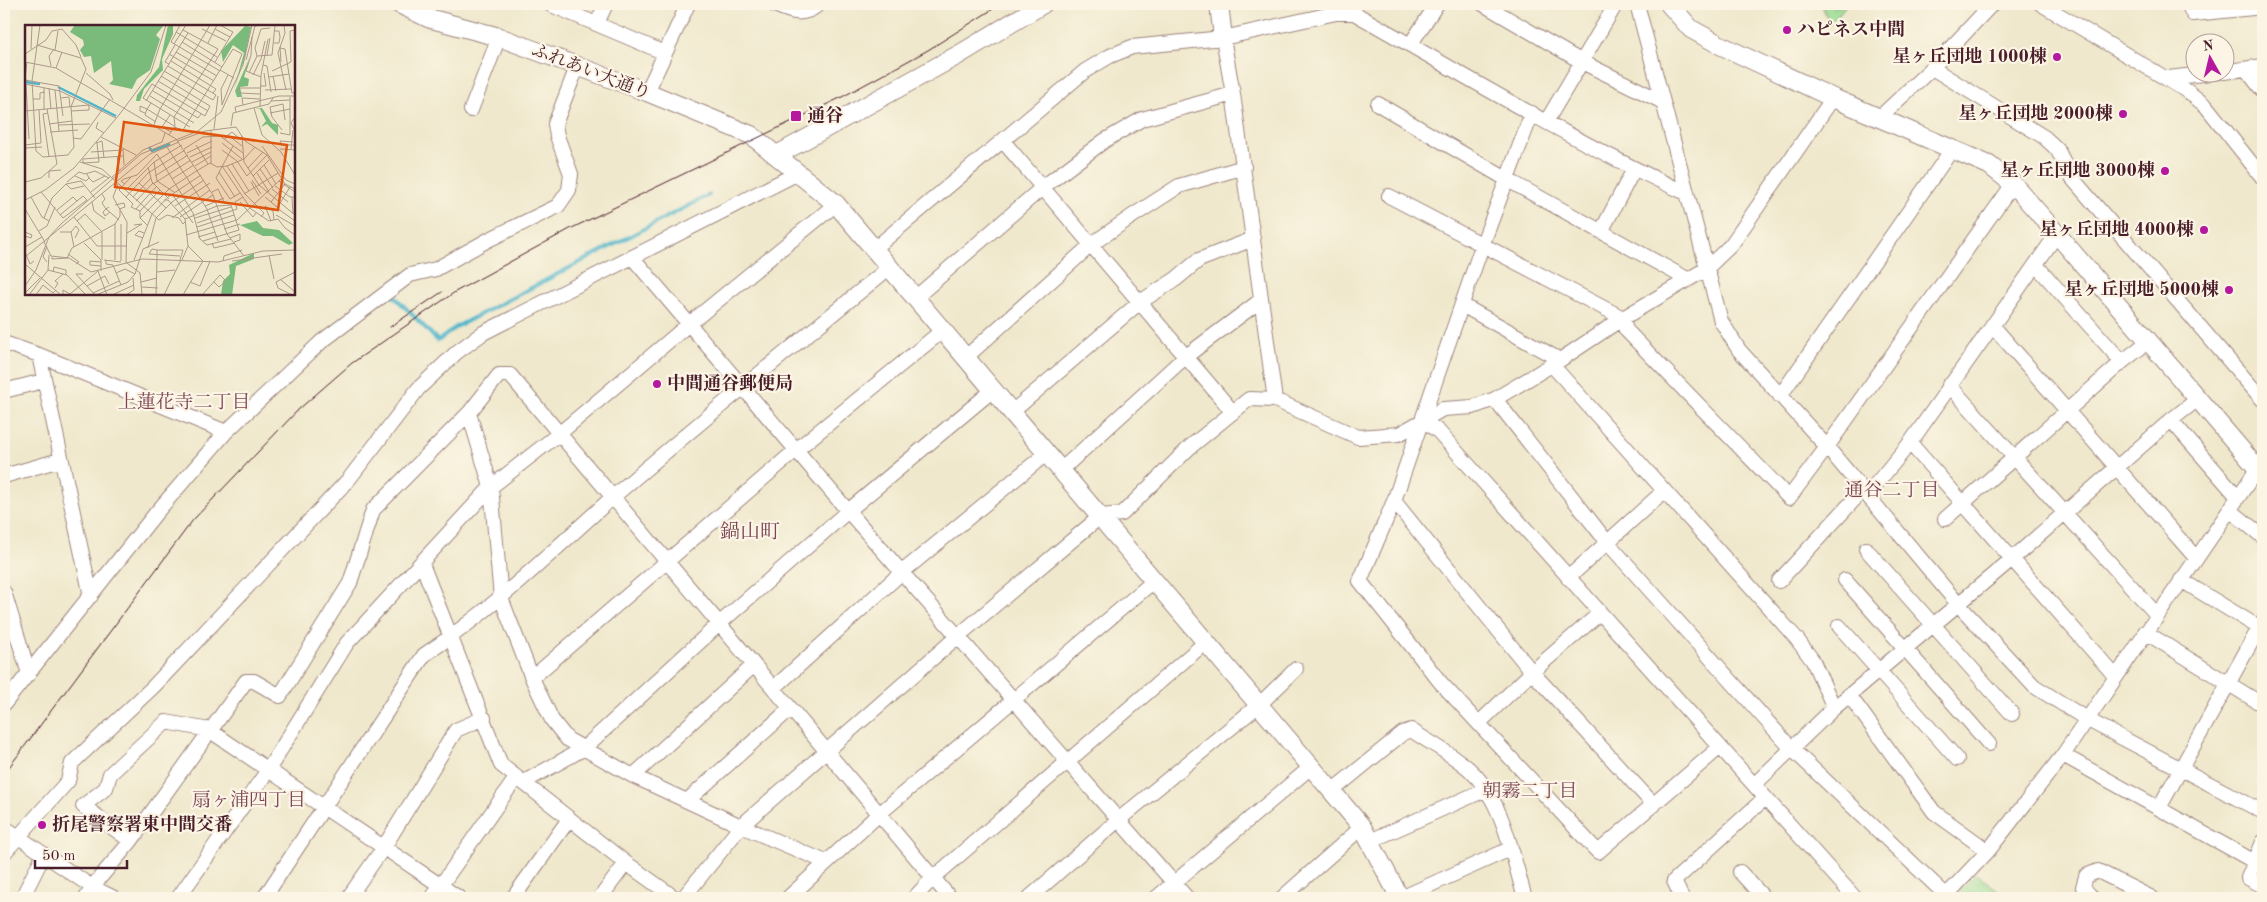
<svg xmlns="http://www.w3.org/2000/svg" width="2267" height="902" font-family="'Old Standard TT','Noto Serif JP',serif">
  <style>
    .grass { fill: url(#grass-tufts); stroke: #727d5e }
    .park { fill: url(#park-crowns); stroke: #727d5e }
    .lines { fill: none; stroke-linecap: round; stroke-linejoin: round }
    .stream { stroke: #4db6cb; stroke-width: 4 }
    .minor-casing { stroke: #9c847c; stroke-width: 16 }
    .tertiary-casing { stroke: #9c847c; stroke-width: 20 }
    .minor { stroke: #fff; stroke-width: 14 }
    .tertiary { stroke: #fff; stroke-width: 18 }
    .tram { stroke: #4a1f2b; stroke-width: 1 }
    .poi-dot { fill: #b5179e; stroke: #fcf5e5; stroke-width: 2 }
    .labels { text-anchor: middle; dominant-baseline: central; stroke-width: 4.5; stroke-linejoin: round; paint-order: stroke }
    .poi-label { font-size: 18px; font-weight: bold; fill: #4a1f2b; stroke: #fcf5e5; text-anchor: end }
    .street-label { font-size: 18px; fill: #4a1f2b; stroke: #fcf5e5 }
    .neighbourhood-label { font-size: 19px; fill: #7c4656; stroke: #fcf5e5 }
    .quarter-label { font-size: 20px; fill: #7c4656; stroke: #fcf5e5 }
    .inset-river { fill: none; stroke: #4db6cb; stroke-width: 2.5 }
    .inset-road { fill: none; stroke: #ad988c; stroke-width: 1 }
    .view { fill: #e0560e; fill-opacity: 0.15; stroke: #e0560e; stroke-width: 2.5 }
    .inset-edge { fill: none; stroke: #4a1f2b; stroke-width: 2.5 }
  </style>
  <defs>
    <pattern id="grass-tufts" width="24" height="20" patternUnits="userSpaceOnUse" patternTransform="scale(1.25)"><rect width="24" height="20" fill="#99db92"/><path d="M3 7l-1-3M5 7V3M7 7l1-3M15 17l-1-3M17 17v-4M19 17l1-3" fill="none" stroke="#85bc7e"/></pattern>
    <pattern id="park-crowns" width="20" height="18" patternUnits="userSpaceOnUse" patternTransform="scale(1.25)"><rect width="20" height="18" fill="#99db92"/><path d="M2 6a3 3 0 1 1 6 0M12 15a3 3 0 1 1 6 0" fill="none" stroke="#85bc7e"/></pattern>
  </defs>
  <rect width="100%" height="100%" fill="#fcf5e5"/>
  <filter id="ink" filterUnits="userSpaceOnUse"><feTurbulence type="fractalNoise" baseFrequency=".02" numOctaves="2"/><feDisplacementMap in="SourceGraphic" scale="10" xChannelSelector="R" yChannelSelector="G"/><feConvolveMatrix kernelMatrix="1 2 1 2 8 2 1 2 1" color-interpolation-filters="sRGB"/></filter>
  <filter id="wash" filterUnits="userSpaceOnUse"><feTurbulence type="fractalNoise" baseFrequency=".0096" numOctaves="4" result="noise"/><feDisplacementMap in="SourceGraphic" scale="20" xChannelSelector="R" yChannelSelector="G"/><feGaussianBlur stdDeviation="1.12" result="paint"/><feColorMatrix in="noise" values="0 0 0 0 0 0 0 0 0 0 0 0 0 0 0 0 0 1.4 0 .05"/><feComposite in="paint" operator="in"/></filter>
  <g filter="url(#wash)">
    <rect width="100%" height="100%" fill="#efe8cc"/>
    <path class="grass" d="M1821,4H1847L1830,25Z"/>
    <path class="park" d="M1976,874L2009,898H1960L1955,895Z"/>
    <g class="lines">
      <path class="stream" d="M393,295L438,341L456,327L709,195"/>
    </g>
  </g>
  <g filter="url(#ink)">
    <g class="lines">
      <g class="minor-casing">
        <path id="minor" d="M549,4L665,53
          M772,4C791,12 802,18 819,4
          M1483,4L1582,62L1663,102
          M1637,4L1721,321L1739,350L1827,447L1958,604L2034,686L2088,720L2263,812
          M2041,4L2187,91L2206,106L2263,178
          M2188,4L2193,14L2263,7
          M597,23L606,4
          M1223,38L1233,94L1275,400
          M1410,45L1437,4
          M1932,68L2044,137L2057,149L2072,178L2263,400
          M2246,69L2263,91
          M2224,72L2263,66
          M2169,78L2219,72
          M647,92L688,4
          M1378,104L1508,180L1687,279
          M471,110L499,37
          M1532,113L1483,243L1394,501L1360,581L1441,683L1598,852L1719,748
          M1880,117L1932,68L1992,4
          M1546,122L1616,4
          M1003,141L1232,411
          M1389,196L1623,318L1626,330L1789,498L1827,447L2013,184
          M1602,230L1634,169
          M874,249L1085,71L1110,56L1132,47L1223,38L1336,13H1354C1464,75 1572,141 1686,193
          M632,257L848,511L1187,898
          M2036,265L2122,362
          M915,298L1043,187L1104,141L1142,119L1233,94
          M1462,305L1560,360
          M1992,325L2196,558
          M4,343L39,355L226,432
          M39,355L91,596
          M965,358L1092,244L1131,217L1179,186L1244,167
          M1552,365L1796,638L1813,661L1834,708
          M1949,385L2157,615
          M4,391L43,381
          M1780,396L1953,148
          M1495,399L1607,542L1791,748L1949,898
          M1012,412L1140,302L1176,279L1199,260L1253,239
          M469,413L491,487L501,598L532,678L552,720L567,739L633,776L741,826L826,862
          M1422,420L1438,431L1855,898
          M2171,420L2237,496
          M1910,443L2116,677
          M1062,469L1185,357L1261,300
          M4,476L60,460
          M1867,495L1910,443L2057,234
          M1394,501L1532,672L1654,805
          M2230,510L2263,537
          M1945,519L2122,362L2149,341
          M1866,549L2012,714
          M422,564L501,765L626,863L675,898
          M1568,578L1664,491
          M1845,580L1989,744
          M2181,580L2263,630
          M1779,581L1863,490
          M4,592L29,674
          M1839,626L1957,759
          M2145,632L2263,705
          M532,678L796,450L942,331
          M774,688L901,573L1047,453
          M1849,695L1934,812L1988,851
          M4,704L156,513L226,432L321,342L410,275L436,269L488,240L558,206L569,190L571,174L557,136L555,124L577,67
          M1479,723L1532,672L1600,613
          M2063,755L2255,862
          M633,776L754,665
          M524,782L583,749L719,624L848,511L993,390
          M1754,785L1834,708L2012,559L2171,420L2198,399
          M1332,791L1403,733L1411,730C1430,743 1452,754 1469,769C1504,801 1512,855 1525,898
          M688,800L790,709
          M2159,808L2263,621
          M4,827L92,887L114,898
          M131,841L83,806L106,788L110,774L166,722L209,730L459,898
          M1370,841L1487,789
          M2263,842L2248,878L2263,886
          M4,853L68,781L72,763L153,687L349,479L418,389L457,352L483,333L796,174
          M1740,872L1764,898
          M22,898L43,856
          M86,898L92,887L131,841L246,681H254L280,696L350,583L373,510L469,413L499,375H510L950,898
          M178,898L268,770L347,643L491,487L560,433L689,324L836,204
          M264,898L424,655C493,610 551,552 613,497C704,418 797,343 890,267
          M348,898L384,847L456,730L484,718
          M432,898L516,778
          M513,898L569,819
          M600,898L626,863
          M683,898L741,826L958,636L1101,516L1122,514L1190,447L1249,399L1275,400L1358,437L1399,434L1443,409L1473,407L1495,399L1560,360L1623,318L1706,269L1731,245L1833,98
          M788,898L879,814L1155,580
          M914,898L933,878L1207,641
          M1029,898L1117,821L1260,704L1296,669
          M1156,898L1311,767
          M1282,898L1362,827
          M1401,898L1510,849
          M1682,898L1674,881L1765,798
          M1944,898L1988,851L2063,755L2258,468
          M2092,898L2083,887L2086,876L2098,871L2152,898"/>
      </g>
      <g class="tertiary-casing">
        <path id="tertiary" d="M399,4L428,18L499,37L647,92L751,135L836,204L1362,827L1400,898
          M1219,4L1223,38
          M1669,4L1691,29L1720,45L1833,98L1989,165L2013,184L2057,234L2263,475
          M777,155L960,54L1043,4"/>
      </g>
      <use href="#minor" class="minor"/>
      <use href="#tertiary" class="tertiary"/>
      <path class="tram" d="M390,327L442,292
        M4,774L193,520L299,409L352,363L455,292L570,229L842,97L928,50L1001,4"/>
    </g>
  </g>
  <g class="poi-dot">
    <circle cx="1787" cy="30" r="5"/>
    <circle cx="2057" cy="57" r="5"/>
    <circle cx="2123" cy="114" r="5"/>
    <rect x="790" y="110" width="12" height="12" rx="2.5"/>
    <circle cx="2165" cy="171" r="5"/>
    <circle cx="2204" cy="230" r="5"/>
    <circle cx="2229" cy="290" r="5"/>
    <circle cx="657" cy="384" r="5"/>
    <circle cx="42" cy="825" r="5"/>
  </g>
  <g class="labels">
    <g class="poi-label">
      <text x="1797" y="30" text-anchor="start">ハピネス中間</text>
      <text x="2047" y="57">星ヶ丘団地 1000棟</text>
      <text x="2113" y="114">星ヶ丘団地 2000棟</text>
      <text x="807" y="116" text-anchor="start">通谷</text>
      <text x="2155" y="171">星ヶ丘団地 3000棟</text>
      <text x="2194" y="230">星ヶ丘団地 4000棟</text>
      <text x="2219" y="290">星ヶ丘団地 5000棟</text>
      <text x="667" y="384" text-anchor="start">中間通谷郵便局</text>
      <text x="52" y="825" text-anchor="start">折尾警察署東中間交番</text>
    </g>
    <g class="street-label">
      <text transform="translate(591 72) rotate(21)">ふれあい大通り</text>
    </g>
    <g class="neighbourhood-label">
      <text x="184" y="403">上蓮花寺二丁目</text>
      <text x="1892" y="491">通谷二丁目</text>
      <text x="1530" y="792">朝霧二丁目</text>
      <text x="249" y="801">扇ヶ浦四丁目</text>
    </g>
    <g class="quarter-label">
      <text x="750" y="533">鍋山町</text>
    </g>
  </g>
  <g transform="translate(25 25)">
    <rect width="270" height="270" fill="#efe8cc"/>
    <path d="M50,0H139L131,10L135,14L125,45L112,54L107,64L84,59L88,55L86,36L69,48L66,31L59,32L55,25L59,20L58,15L45,7ZM143,0H148V9L137,34L138,45L119,64L115,76H111L112,70L134,42ZM220,1L226,2L220,32L209,64L219,28L208,20L198,37L196,26ZM225,32L219,52L224,54L223,61L215,62L217,72H212L210,66ZM237,83L247,98L253,100V110L242,99L236,102L241,96L235,84H230ZM232,196L238,203L254,205L268,218L264,220L248,211H238L215,200ZM229,228V234L211,241L207,270H196L198,256L205,249L204,240Z" fill="#7abb7c"/>
    <path class="inset-river" d="M0,57L15,59M33,62L91,91M124,122L127,126L145,119"/>
    <path class="inset-road" d="M155,0L146,17L195,46M259,0L260,8L253,28L261,65M177,4L201,16M190,4L205,12M158,5L193,24M151,7L192,32M227,12L226,30L221,46L236,52M157,17L197,42M183,18L192,0M249,18H254L255,12L254,6H250M149,19L161,0M12,20L56,33L61,44L46,82L49,122L43,130L18,132L11,126L7,56L15,0M255,22L256,37M255,23L260,24L267,68H270M6,24L7,0M30,25L33,6M151,27L192,51M0,29L21,15L27,6L37,4L51,20L56,32M144,29L189,56M242,30L245,13M232,31L247,30L250,0M221,35L230,1L234,0M146,36L191,64L188,68M0,37L31,43L151,114L188,170L202,209L219,231M190,37L208,7L195,0M144,39L140,37L150,20M238,40L242,41L246,67M26,41L24,31L29,24M143,41L191,70M31,43L37,27M195,45L209,53M139,46L188,75L191,70M247,46L266,37L265,6L270,5M61,48L85,69L88,75M224,48L232,31L230,23L236,4L245,3M228,50L236,34L240,16M136,51L185,81L180,91L127,59L118,73L165,102M248,51L251,66M244,52L264,49M0,53L2,37M0,55L34,61L38,91M133,56L183,86M0,59L35,66L91,93M1,60L4,114M235,61H241L239,48M24,63L26,84M30,65L34,106M240,65L266,64M128,66L173,93L176,89M235,69L215,68L214,63H235M125,71L169,98M36,73L44,72L45,82M8,74H15V68L20,67M121,76L163,8M246,76L265,75M126,78L122,84L149,101M218,80L217,73L235,74M235,82L236,50L243,14M229,83L237,110L256,127L270,150M19,85V63M0,86L64,80V85L46,86M211,87L210,82L254,71H270M23,88L18,89L24,132M120,88L115,86V81L122,84L120,90L131,97M245,88L265,84M145,90L137,102L146,107M73,97L71,103L79,108M24,99L47,96M33,100L65,99M206,101L208,88L244,79L248,73M128,102L135,84L185,0M149,102L158,105L208,24L217,29L197,80L196,64L203,50M189,104L193,71M186,105V139M257,105L247,92L245,82L258,79L260,95M270,106L266,98L270,92M25,107L53,105M255,108L265,110V72M144,110L150,101L149,92L193,24M203,110L207,107L215,114M217,111L219,137L234,160L270,190M76,112L111,130M48,113L56,114L85,74M200,114L203,110L217,121M153,116L180,106L211,102L220,116L242,130L260,159L270,164M268,117L255,116L256,120H270M71,118L77,116L79,133M197,118L217,134M0,120L16,118L14,85M171,120L183,139M208,121L191,153L205,174L215,168M237,121L261,155L270,159M142,122L182,184L193,216M0,123L17,122M98,124L99,140M159,124L178,112L195,111L218,128M255,124L270,125M266,124L268,105M197,125L212,136L222,151L242,130M66,127L98,125M162,128L187,116M92,131L94,146M165,132L187,122M55,137L77,144L134,195L142,190L154,193L158,199L161,196M129,137L132,156L149,167M167,137L186,127M58,138V134L98,131M58,138L74,137L72,118M207,139L224,166M239,140L251,159M170,141L186,131M197,141L226,184L244,196L253,194L260,203L270,210M202,141L220,169L239,188L236,192M123,142L127,157L144,174M223,143L238,127M235,144L248,163M194,147L210,172M232,148L244,167M50,151L61,156L64,153L62,149M130,151L163,130M228,151L244,135M106,152L94,165L108,179L106,182L115,186V193L122,200M24,153V146L36,145M64,153L68,157L80,151M86,153L118,125L137,117L140,108M147,154L169,140M227,155L236,169M254,156L270,167M0,157L16,153L32,139L22,84M42,157L54,147L60,149L70,146L84,153M226,157L234,171M114,158L141,183M41,159L46,164L59,161M93,159L88,172L102,197L101,238M100,159L96,156L99,154L112,150L132,129L168,188L175,214L182,220L206,214M128,159L166,135M250,161L265,172H270M265,162L252,183L270,196M247,164L263,177M101,165L129,137L157,120M16,167L38,193L62,175L58,171L52,176L48,172L32,185M66,167L85,152M187,167L193,164L200,179M77,169L80,174L77,178L81,184L84,182M147,169L168,198M219,169L253,148M6,172L17,192L24,196M101,172L123,148L160,125M108,172L126,153M240,172L252,182M267,172L268,189M0,175L20,165L49,143L94,90L126,47L141,0M139,175H143L160,194L163,221L178,236L158,270M111,176L128,158M67,177L69,186L80,194M215,177L228,192L231,188M246,177L260,159M90,180L99,178L100,182L94,184M150,181L185,158M180,181L199,173M0,184L20,217M111,184L131,162M115,186L135,165M85,187L80,191L78,187L81,184L94,195M35,190L52,176M251,190L270,201M49,192L72,221H102M155,192L188,170M19,193L27,173L41,159L56,156L70,173M115,193L144,164L173,145L185,138L192,142L202,141L219,134L230,122M147,193L185,165M170,193L206,182M160,194L192,181L206,180L214,205L178,216M52,196L60,189L77,207V235M246,196L240,181L248,186L249,195M172,198L212,184L210,177L218,172M172,202L209,190M199,204L215,199M14,206L22,201L30,182M0,207L7,210L6,213L0,211M35,207H46L51,201L54,205L50,213M46,207L49,222M102,208L117,199L109,200M161,210L212,195L256,154M173,212L190,207M118,213L110,210L114,206L119,208M205,213L215,209V215L209,217M19,217L26,231L44,233L66,247L117,234L193,237L238,226L270,225M59,218L76,235V246M187,218L189,223L210,218M0,222L17,212M123,223L131,193L147,177L179,155M132,225L127,224L124,229L155,231M0,227L5,239L9,236M43,229L54,237L51,239M244,230L249,254M0,232L125,129L154,117M27,232V234L43,233M42,233L47,223L90,199L95,191V185M132,234V225H158L155,235M79,235L96,237M81,235V239L88,240L96,260M90,235V199M109,235L127,189L143,172L176,150M157,235L163,221M96,236V199M198,236L199,231L217,225M207,236L257,229M22,237L18,232L22,221M102,238L115,248L117,270M0,239L36,270M76,241L65,240V236L76,237M23,245L42,250L61,270M28,247L29,242L41,245V250M132,247L150,245M91,248L100,244L110,249M58,249H51L70,270M256,255L269,266M116,257L132,253M165,257L175,261L185,236M0,261L11,245L24,212L36,199L116,129L173,106L196,87L218,40L227,0M62,261L80,251L84,259M117,262L133,263M30,263L33,258L30,256L38,249M0,268L15,253M68,268L94,256M4,270L23,245L24,230M11,270L18,260L28,268L31,265M38,270V265L45,269L73,246L82,270M71,270L103,257L110,249L118,224L134,217M87,270L109,260M101,270L109,265L108,253M131,270L132,234M139,270L156,235M177,270L195,250L201,256L194,262L189,257M267,270L253,263L251,257L270,247"/>
    <path class="view" d="M99,97L262,120L253,185L90,162Z"/>
    <rect width="270" height="270" class="inset-edge"/>
  </g>
  <rect width="2267" height="902" fill="none" stroke="#fcf5e5" stroke-width="20"/>
  <g transform="translate(2210 58) rotate(352)"><circle r="24" fill="#fcf5e5" stroke="#b59f9b"/>
  <path d="M0-4L9 19L0 12L-9 19Z" fill="#b5179e"/>
  <text y="-8" font-size="14" font-weight="bold" text-anchor="middle" fill="#4a1f2b">N</text>
  </g>
  <path d="M35 860v8h92v-8" fill="none" stroke="#4a1f2b" stroke-width="2.5"/>
  <text x="42" y="860" font-size="15" fill="#4a1f2b" stroke="#fcf5e5" stroke-width="4" paint-order="stroke">50 m</text>
</svg>
